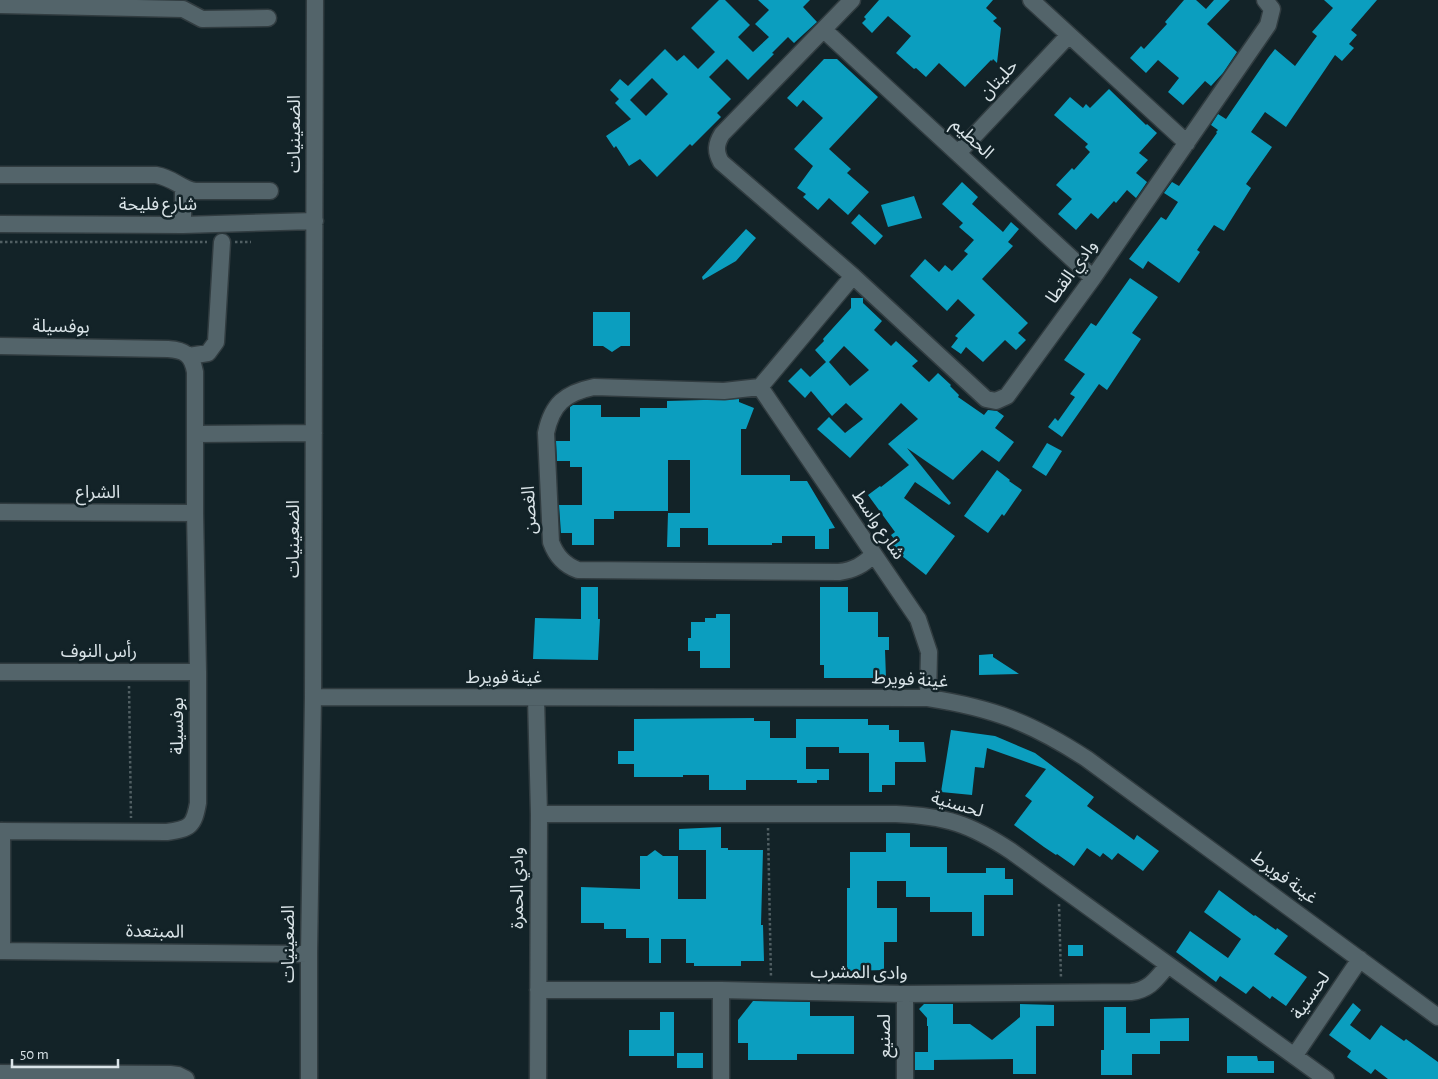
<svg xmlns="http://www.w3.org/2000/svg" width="1438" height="1079" font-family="'Alegreya Sans','Noto Sans Arabic',sans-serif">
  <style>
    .building { fill: #0b9ebf; fill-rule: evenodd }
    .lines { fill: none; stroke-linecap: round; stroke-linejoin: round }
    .minor-casing { stroke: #313c40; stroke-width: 19 }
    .path { stroke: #515f63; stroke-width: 2.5; stroke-dasharray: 2.5 2.5; stroke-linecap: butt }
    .minor { stroke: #53646a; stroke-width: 16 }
    .labels { text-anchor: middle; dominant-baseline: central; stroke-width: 5; stroke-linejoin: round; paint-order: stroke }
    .street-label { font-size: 18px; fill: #dae4e8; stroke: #132328 }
  </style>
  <rect width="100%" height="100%" fill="#132328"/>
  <path class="building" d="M719,0H725L750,25L738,37L753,52L769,37L755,24L769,10L758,0H810L803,7L817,22L794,43L788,37L772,53L774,54L748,80L727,59L709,77L731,99L717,113L721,117L692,146L690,144L657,177L640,159L629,166L616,146L614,148L606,136L631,119L615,103L619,99L610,90L620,79L628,86L665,49L677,61L684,55L698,69L715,52L691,28ZM652,78L668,94L646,116L630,100Z
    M879,0H993L986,8L997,18L993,21L1001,28L997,63L993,59L992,61L991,60L965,87L939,63L926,77L916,68L914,69L896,53L911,36L888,16L872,33L862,23L866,19L864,17Z
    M1184,0H1196L1206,9L1214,0H1230L1207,24L1237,52L1223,73L1211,86L1205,81L1183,105L1168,92L1179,78L1158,60L1146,73L1130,58L1141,46L1144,49L1167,24L1165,22Z
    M1324,0H1377L1351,30L1357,35L1349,44L1354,48L1342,61L1335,55L1286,127L1265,112L1251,132L1272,147L1246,184L1251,188L1224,231L1214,225L1197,250L1200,252L1179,283L1148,261L1143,269L1129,259L1161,217L1166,220L1178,202L1164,193L1172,182L1179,186L1217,133L1216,132L1218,130L1211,125L1218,114L1226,119L1268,58L1275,49L1295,66L1317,36L1312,32L1333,8Z
    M824,59H837L878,97L829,149L851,169L847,173L869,192L848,215L829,198L818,210L803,197L806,194L797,188L813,166L794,149L823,118L803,100L797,107L787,98Z
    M1109,89L1146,125L1147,124L1157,133L1139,153L1148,160L1136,173L1147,182L1136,198L1127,190L1116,203L1114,201L1098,219L1091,213L1076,230L1058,214L1072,199L1056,185L1072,168L1074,170L1090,152L1085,147L1088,144L1054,115L1070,97L1083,108L1086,104L1090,108Z
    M962,182L978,197L972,204L1003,232L1011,222L1019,229L1008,242L1013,246L982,279L1028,323L1018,333L1026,340L1016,350L1005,340L983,362L966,347L961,354L951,347L958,338L955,336L975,315L958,299L947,311L910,276L925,259L939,272L945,265L952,271L968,254L964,251L974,240L959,227L963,223L942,204Z
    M914,196L922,218L888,227L881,205Z
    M859,214L883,236L875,245L851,223Z
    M746,229L756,238L736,261L703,280L702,277Z
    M1130,278L1158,297L1132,333L1141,339L1107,390L1099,384L1062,437L1048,427L1055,418L1058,421L1075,397L1070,394L1085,374L1064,360L1091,323L1096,326Z
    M851,298H863V303L882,321L874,330L891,346L896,341L918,361L912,366L929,382L938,373L951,385L950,386L959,395L958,397L984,415L988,410L997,411L1004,416L995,428L1014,442L999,462L982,450L953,480L907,448L951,503L949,505L915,482L904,498L955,536L926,575L898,553L895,555L887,545L895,540L891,535L895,532L868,495L880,486L881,487L909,465L888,444L918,419L901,403L850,458L817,429L829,417L845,433L863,419L846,403L832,416L811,391L805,398L788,381L801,368L810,377L826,362L815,350L824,341L823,339L851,308ZM844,346L869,370L850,386L829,362Z
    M593,312H630V346H621L612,352L603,346H593Z
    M739,399V402L754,408L746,429H741V475H790V481H807L835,528L829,529V549H815V536H782V543H772V545H708V528H680V547H667L668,513H690V460H668V511H614V519H594V545H572V533H561L559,505H582V467H570V461H557L556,441H570V407L573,405H601V417H640V408H667V401Z
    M1047,443L1062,451L1046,476L1032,467Z
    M997,470L1010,480L1009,481L1022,490L1004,516L1002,514L988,533L964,516Z
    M581,587H598V619H600L598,660L533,659L535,618L581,619Z
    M820,587H848V612H878V637H889V650H885L886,678H824V665H820Z
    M716,614H730V668H700V651H688V638H691V622H705V618H716Z
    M993,654V657L1019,674L979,675V655Z
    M754,718V721H770V738H796V719H868V725H889V730H899V742H924L926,762H895V785H882V792H869V753H839V747H806V769H829V780H817V783H797V780H746V790H709V775H683V777H634V764H618V751H634V719Z
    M951,730L995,736L1035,753L1094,797L1087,806L1134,840L1137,835L1159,851L1143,871L1118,853L1112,860L1103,853L1100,857L1087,848L1074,866L1057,854L1056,855L1044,847L1014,825L1032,801L1025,796L1046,769L987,748L984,768L975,767L972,795L941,792Z
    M721,827V848H728V850H763L761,925H763L764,961H741V966H694V963H686V939H661V963H649V938H626V929H604V923H581V887L640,889V856H647L655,850L663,856H678V899H706V850H679V829Z
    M886,833H910V847H947V873H986V868H1005V879H1013V895H984V936H972V912H930V897H906V881H877V908H897V942H884V970L847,971V888H850V852H886Z
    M1219,890L1254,916L1255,915L1276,930L1277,928L1288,936L1274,954L1307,977L1286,1006L1272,996L1270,999L1253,986L1246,994L1220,976L1216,982L1176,952L1190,931L1228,958L1241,939L1204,912Z
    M1068,945H1083V956H1068Z
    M753,1001L810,1002V1016H854V1054H797V1060H748V1043H738V1020Z
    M1353,1003L1361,1010L1350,1025L1370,1040L1381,1025L1404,1041L1406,1039L1438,1062V1079H1388L1375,1069L1371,1074L1347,1057L1351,1051L1329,1035Z
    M924,1004H953V1024H970L992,1040L1020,1017V1004L1054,1005V1026H1036V1074H1013V1059L934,1060V1070H915V1052H928V1026H927V1018L919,1009Z
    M1104,1007H1126V1033H1150V1019L1189,1018V1041H1160V1054H1132V1075H1101V1050H1104Z
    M660,1012H674V1056H629V1030H660Z
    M677,1053H703V1068H677Z
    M1227,1056H1257L1258,1061H1274V1073H1227Z"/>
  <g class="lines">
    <g class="minor-casing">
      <path id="minor" d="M852,0L722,134C716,144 715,151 721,162L853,276L986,399L996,401L1007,396L1093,278L1268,25L1272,9L1265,0
        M1031,0L1187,143
        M0,5L183,9L202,19L268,18
        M824,30L1093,278
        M958,153L1069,35
        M0,175H156C174,178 181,189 195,191H270
        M0,224L183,225L315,221
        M183,225V187
        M0,346L168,349C185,350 192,355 195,372V513L198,672V803C194,826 190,829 167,832L0,831
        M189,356L208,353L216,342L222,242
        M760,387L724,391L594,387C565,393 552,404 546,433L551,542C556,556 564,565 578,570L839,572C854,570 863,565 873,555
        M760,387L918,619L929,652L928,698
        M760,387L853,276
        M196,434L314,433
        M0,512L195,513
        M0,672H198
        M313,697L928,698C993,708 1032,723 1087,759L1438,1017
        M536,698L539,814L538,1079
        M539,814H896C946,816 970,824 1011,851L1326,1079
        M2,831V951
        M0,951L309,954
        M538,990H721L905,994L1131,992C1150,990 1157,978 1168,965
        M721,990V1079
        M1295,1055L1360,959
        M0,1073L170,1074L178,1075L186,1079
        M309,1079V954L313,697L315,0
        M905,1079V994"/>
    </g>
    <path class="path" d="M0,242H207
      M235,242H251
      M129,686L131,818
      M768,828L771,978
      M1059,904L1061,978"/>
    <use href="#minor" class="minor"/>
  </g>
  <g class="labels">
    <g class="street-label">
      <text transform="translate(999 80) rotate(-47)">حليتان</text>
      <text transform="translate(295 134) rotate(-90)">الضعينيات</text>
      <text transform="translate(972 139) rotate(43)">الحطيم</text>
      <text x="158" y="205">شارع فليحة</text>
      <text transform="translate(1072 272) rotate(-54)">وادي القطا</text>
      <text transform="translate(61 327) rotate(1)">بوفسيلة</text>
      <text x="98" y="493">الشراع</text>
      <text transform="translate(530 510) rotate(-93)">الغصن</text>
      <text transform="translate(878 525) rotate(56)">شارع واسط</text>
      <text transform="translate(294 539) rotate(-90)">الضعينيات</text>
      <text x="99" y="652">رأس النوف</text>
      <text x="504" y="678">غينة فويرط</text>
      <text transform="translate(910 680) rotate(3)">غينة فويرط</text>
      <text transform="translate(178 726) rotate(-90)">بوفسيلة</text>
      <text transform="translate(957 805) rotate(16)">لحسنية</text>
      <text transform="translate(1284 878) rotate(36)">غينة فويرط</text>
      <text transform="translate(518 888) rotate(-90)">وادي الحمرة</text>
      <text transform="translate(155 932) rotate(1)">المبتعدة</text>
      <text transform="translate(289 944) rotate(-90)">الضعينيات</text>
      <text transform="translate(859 973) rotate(1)">وادى المشرب</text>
      <text transform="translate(1311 996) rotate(-55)">لحسنية</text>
      <text transform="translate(885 1036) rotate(-90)">لصنيع</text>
    </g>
  </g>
  <path d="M12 1059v8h106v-8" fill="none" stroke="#dae4e8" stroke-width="2.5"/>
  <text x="20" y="1059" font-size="15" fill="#dae4e8" stroke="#132328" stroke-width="4" paint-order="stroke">50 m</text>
</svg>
